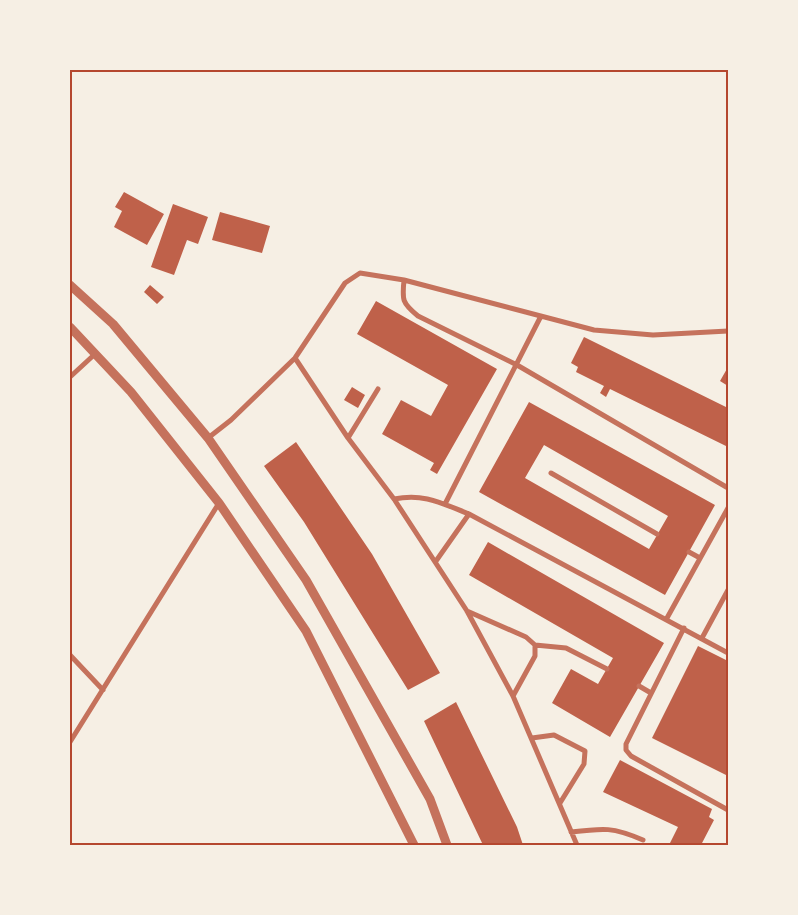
<svg xmlns="http://www.w3.org/2000/svg" width="798" height="915" font-family="Lato,sans-serif">
  <style>
    .building { fill: #bf614a; fill-rule: evenodd }
    .lines { fill: none; stroke-linecap: round; stroke-linejoin: round }
    .minor { stroke: #c5725c; stroke-width: 5 }
    .tertiary { stroke: #c5725c; stroke-width: 9 }
    .neatline { fill: none; stroke: #b5482f; stroke-width: 2 }
  </style>
  <rect width="100%" height="100%" fill="#f6efe4"/>
  <path class="building" d="M124,192L164,214L147,245L114,227L122,211L115,207Z
    M173,204L208,217L198,244L187,240L174,275L151,267Z
    M220,212L270,226L262,253L212,240Z
    M150,285L164,297L157,304L144,292Z
    M376,301L497,369L437,474L430,470L434,463L382,434L401,400L431,416L448,385L357,334Z
    M584,337L728,408V447L610,389L606,397L600,393L604,386L576,372L578,367L571,363Z
    M728,367V386L720,381Z
    M352,387L365,395L358,408L344,400Z
    M529,402L715,505L665,595L479,492ZM544,445L668,516L649,549L525,478Z
    M296,442L372,554L440,673L408,690L304,522L264,466Z
    M488,542L664,643L610,737L552,703L571,669L598,684L613,658L469,575Z
    M698,646L728,661V776L652,738Z
    M456,702L517,827L523,845H483L424,721Z
    M620,760L712,809L709,817L714,820L701,845H669L678,827L603,792Z"/>
  <g class="lines">
    <path class="minor" d="M404,280L594,330L653,335L728,331
      M295,358L348,438L394,499L467,611L513,696L577,845
      M70,377L95,354
      M208,438L231,420L295,358L345,283L360,273L404,280C402,300 402,303 418,316L517,365L728,488
      M348,438L378,389
      M551,473L657,534
      M394,499C424,493 441,503 469,514L728,653
      M445,504L541,316
      M689,552L700,558
      M436,561L469,514
      M467,611L526,637L535,645V656L513,696
      M667,618L728,508
      M684,628L626,744V750L631,756L728,810
      M702,638L728,590
      M535,645L566,648L607,669
      M70,655L103,690
      M639,686L651,693
      M532,738L554,735L585,751L584,764L560,803
      M70,742L219,503
      M571,832C604,828 613,827 643,840"/>
    <path class="tertiary" d="M70,285L113,324L208,438L306,580L430,799L447,845
      M70,327L131,392L219,503L306,631L414,845"/>
  </g>
  <rect width="798" height="915" fill="none" stroke="#f6efe4" stroke-width="142"/>
  <rect x="71" y="71" width="656" height="773" class="neatline"/>
</svg>
